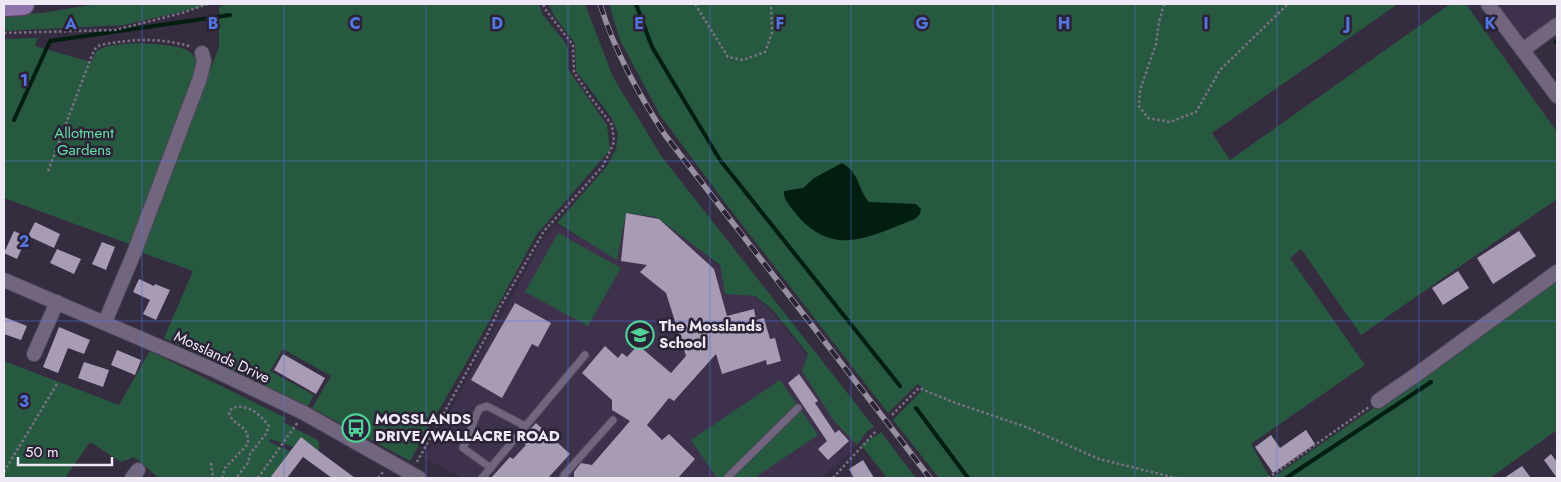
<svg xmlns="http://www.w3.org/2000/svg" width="1561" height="482" font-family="Jost,sans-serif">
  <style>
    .built { fill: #3e314b }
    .green { fill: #275941 }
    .water { fill: #021e11 }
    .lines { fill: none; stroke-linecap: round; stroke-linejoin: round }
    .stream { stroke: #021e11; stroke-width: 4 }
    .building { fill: #a89cb5 }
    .service-casing { stroke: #4f4758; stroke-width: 9 }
    .minor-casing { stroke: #4f4758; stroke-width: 16 }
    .trunk-casing { stroke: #4f4758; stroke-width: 25 }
    .path { stroke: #7a7284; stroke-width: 2.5; stroke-dasharray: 2.5 2.5; stroke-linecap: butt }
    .service { stroke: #71667e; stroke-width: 7 }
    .minor { stroke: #71667e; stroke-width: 14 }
    .trunk { stroke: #8e74a9; stroke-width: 22 }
    .rail-casing { stroke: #978fa0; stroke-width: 5.5 }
    .rail { stroke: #2b2236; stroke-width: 4; stroke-dasharray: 11; stroke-linecap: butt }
    .grid { fill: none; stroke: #5275e0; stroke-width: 1; stroke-opacity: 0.55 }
    .labels { text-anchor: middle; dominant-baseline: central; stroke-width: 5; stroke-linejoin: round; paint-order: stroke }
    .park-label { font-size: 15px; fill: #65e1a7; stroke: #2b2236 }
    .poi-label { font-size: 15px; font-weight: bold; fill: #efe9f6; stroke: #2b2236; text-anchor: start }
    .street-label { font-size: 15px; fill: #efe9f6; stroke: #2b2236 }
    .grid-label { font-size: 16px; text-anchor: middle; font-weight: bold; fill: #5275e0; stroke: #2b2236; stroke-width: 5; stroke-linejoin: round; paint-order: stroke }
  </style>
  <rect width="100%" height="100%" fill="#352c40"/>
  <path class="built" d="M1477,4H1557V35L1520,61Z
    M624,212L663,218L770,310L811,360L808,364L865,438L822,478H463L424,458L543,239L555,224L617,258Z"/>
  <path class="green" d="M96,4H214L124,25L4,31V15L42,13Z
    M227,4H539L543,15L564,41L568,48V69L607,125L610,150L537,234L470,356L410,461L312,408L331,376L283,349L270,371L314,395L308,406L164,338L193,271L140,252L219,47V7Z
    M548,4H585L613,77L662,157L874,427L867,431L857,445L834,421L802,371L808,354L772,309L755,296L725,294L720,265L659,219L656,217L626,213L617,260L557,223L607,166L616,149L618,133L611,117L576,71L575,43L555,17Z
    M609,4H1398L1212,133L1230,160L1450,4H1466L1557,132V199L1361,335L1301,249L1290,258L1365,365L1251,444L1270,478H939L893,420L923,389L918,384L888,413L723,200L660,115L620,40Z
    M38,38L35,46L91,62C93,59 94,54 97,51C108,40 175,42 188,51C194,55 197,59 198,67L132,245L4,198V39Z
    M558,233L621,268L588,326L525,292Z
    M1557,281V430L1490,478H1272Z
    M150,351L286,418L283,422L319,441V451L301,437L293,447L271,439L269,442L290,451L271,477L272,478H159L134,457L121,462L90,442L65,478H4V361L119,405Z
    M780,380L818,435L754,478H717L691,440Z
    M881,432L916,478H887L861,445Z"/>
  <path class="water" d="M842,163C860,173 857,188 869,202L916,204L921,209L920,214L915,219C870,236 834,259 796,214C791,207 783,200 784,191L803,188L814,178Z"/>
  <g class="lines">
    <path class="stream" d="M636,4L652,47L720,160L900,386
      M1556,42L1557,41
      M14,120L50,41L230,15
      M916,408L968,478
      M1286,478L1431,382"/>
  </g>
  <path class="building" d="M626,213L659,219L714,269L727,316L754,309L756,320L764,318L770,339L775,338L781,361L767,365L766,360L722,374L716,354L674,401L669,398L647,425L662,440L669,434L695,459L678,478H574V472L581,463L592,465L630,421L612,410V400L582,373L605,346L618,358L622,353L627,357L638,345L671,373L686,356L666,293L640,272L647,265L621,261Z
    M35,222L60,234L54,248L28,236Z
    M14,231L27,237L17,259L4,253Z
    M1519,231L1536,256L1493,284L1477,258Z
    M102,242L115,247L106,270L92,264Z
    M57,249L81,259L74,274L50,263Z
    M1458,271L1469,288L1443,305L1432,288Z
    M139,279L154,286L155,284L170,290L156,320L143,314L150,300L133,292Z
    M515,303L551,323L538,347L532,344L502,398L471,380Z
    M4,317L27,326L21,340L4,334Z
    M59,327L90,340L84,354L68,348L58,373L43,367Z
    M117,350L141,360L135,375L111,365Z
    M283,354L325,378L316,394L274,370Z
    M84,362L109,370L103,387L78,378Z
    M799,374L818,401L815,403L835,433L839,430L849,441L828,460L818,449L827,441L788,383Z
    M536,423L570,454L548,478H491L510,457L513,459L526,445L520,440Z
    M1306,430L1315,444L1273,473L1255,447L1271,435L1280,448Z
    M301,437L320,452L355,478H332L303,457L287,478H270Z
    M1551,454L1557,462V478L1544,460Z
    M863,460L871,473L874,478H854L849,469Z
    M1522,466L1531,478H1504Z"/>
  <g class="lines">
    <g class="service-casing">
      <path id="service" d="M491,468L463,448L479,409L487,406L525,426
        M482,478L585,355
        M563,478L564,475L613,420
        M727,478L798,408"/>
    </g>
    <g class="minor-casing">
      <path id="minor" d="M1488,4L1557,96
        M1524,49L1557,25
        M4,280L214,370L304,413L419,478
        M105,322L134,253L200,78L204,61L202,53
        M34,354L57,302
        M1378,401L1420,372L1557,272
        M132,478L138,470"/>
    </g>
    <g class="trunk-casing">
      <path id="trunk" d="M4,5L23,4"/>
    </g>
    <path class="path" d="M695,4L728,57L743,60L765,52L772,33L771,4
      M1164,4L1159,22L1156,44L1140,90L1139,106L1148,118L1170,122L1196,112L1220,70L1288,4
      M4,33L115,30L182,13L207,4
      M48,171L94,50L100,45C133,39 159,37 192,47
      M892,415L919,388L953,402L1026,427L1099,459L1176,478
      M417,462L487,335L500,307L544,231L603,166L614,142L612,125L589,95L574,72L573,45L545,9L543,4
      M211,463L213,478
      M4,472L58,382
      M222,478L225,468L248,444C249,422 235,429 229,413L232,408C247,403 260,414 269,426L266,434L250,454L248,463L236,478
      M258,478L298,422
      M378,478L384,471
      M833,478L876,431
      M1268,478L1369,407"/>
    <use href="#service" class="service"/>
    <use href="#minor" class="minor"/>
    <use href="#trunk" class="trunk"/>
    <g class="rail-casing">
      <path id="rail" d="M600,4C615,52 638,93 665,135L930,478"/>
    </g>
    <use href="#rail" class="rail"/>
  </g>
  <path class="grid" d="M142,4V478M284,4V478M426,4V478M568,4V478M710,4V478M851,4V478M993,4V478M1135,4V478M1277,4V478M1419,4V478M4,161H1557M4,321H1557"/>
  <defs>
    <g id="school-ring" transform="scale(1.4375)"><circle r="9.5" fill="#2b2236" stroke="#50d398" stroke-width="1.5"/><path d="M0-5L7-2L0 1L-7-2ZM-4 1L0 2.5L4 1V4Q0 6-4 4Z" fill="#50d398"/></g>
    <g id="bus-ring" transform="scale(1.4375)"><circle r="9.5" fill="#2b2236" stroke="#50d398" stroke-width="1.5"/><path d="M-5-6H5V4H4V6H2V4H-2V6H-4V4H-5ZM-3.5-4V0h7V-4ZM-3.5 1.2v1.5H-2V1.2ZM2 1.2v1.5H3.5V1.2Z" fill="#50d398"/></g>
  </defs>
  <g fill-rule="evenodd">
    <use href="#school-ring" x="640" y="335"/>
    <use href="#bus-ring" x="356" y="428"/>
  </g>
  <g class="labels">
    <g class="park-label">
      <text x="84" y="133">Allotment<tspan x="84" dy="17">Gardens</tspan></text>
    </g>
    <g class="poi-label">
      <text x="659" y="326">The Mosslands<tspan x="659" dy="17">School</tspan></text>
      <text x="375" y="419">MOSSLANDS<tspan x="375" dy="17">DRIVE/WALLACRE ROAD</tspan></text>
    </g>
    <g class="street-label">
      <text transform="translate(222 357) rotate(25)">Mosslands Drive</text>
    </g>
  </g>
  <g class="grid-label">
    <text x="71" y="29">A</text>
    <text x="213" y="29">B</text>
    <text x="355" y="29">C</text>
    <text x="497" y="29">D</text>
    <text x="639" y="29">E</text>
    <text x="780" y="29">F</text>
    <text x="922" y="29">G</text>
    <text x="1064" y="29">H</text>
    <text x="1206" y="29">I</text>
    <text x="1348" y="29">J</text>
    <text x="1490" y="29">K</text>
    <text x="24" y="86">1</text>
    <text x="24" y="247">2</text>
    <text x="24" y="407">3</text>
  </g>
  <rect width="1561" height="482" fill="none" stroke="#efe9f6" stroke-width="10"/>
  <path d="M18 457v8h94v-8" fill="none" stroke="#efe9f6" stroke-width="2.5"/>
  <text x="25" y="457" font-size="15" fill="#efe9f6" stroke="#2b2236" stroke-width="4" paint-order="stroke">50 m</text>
</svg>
